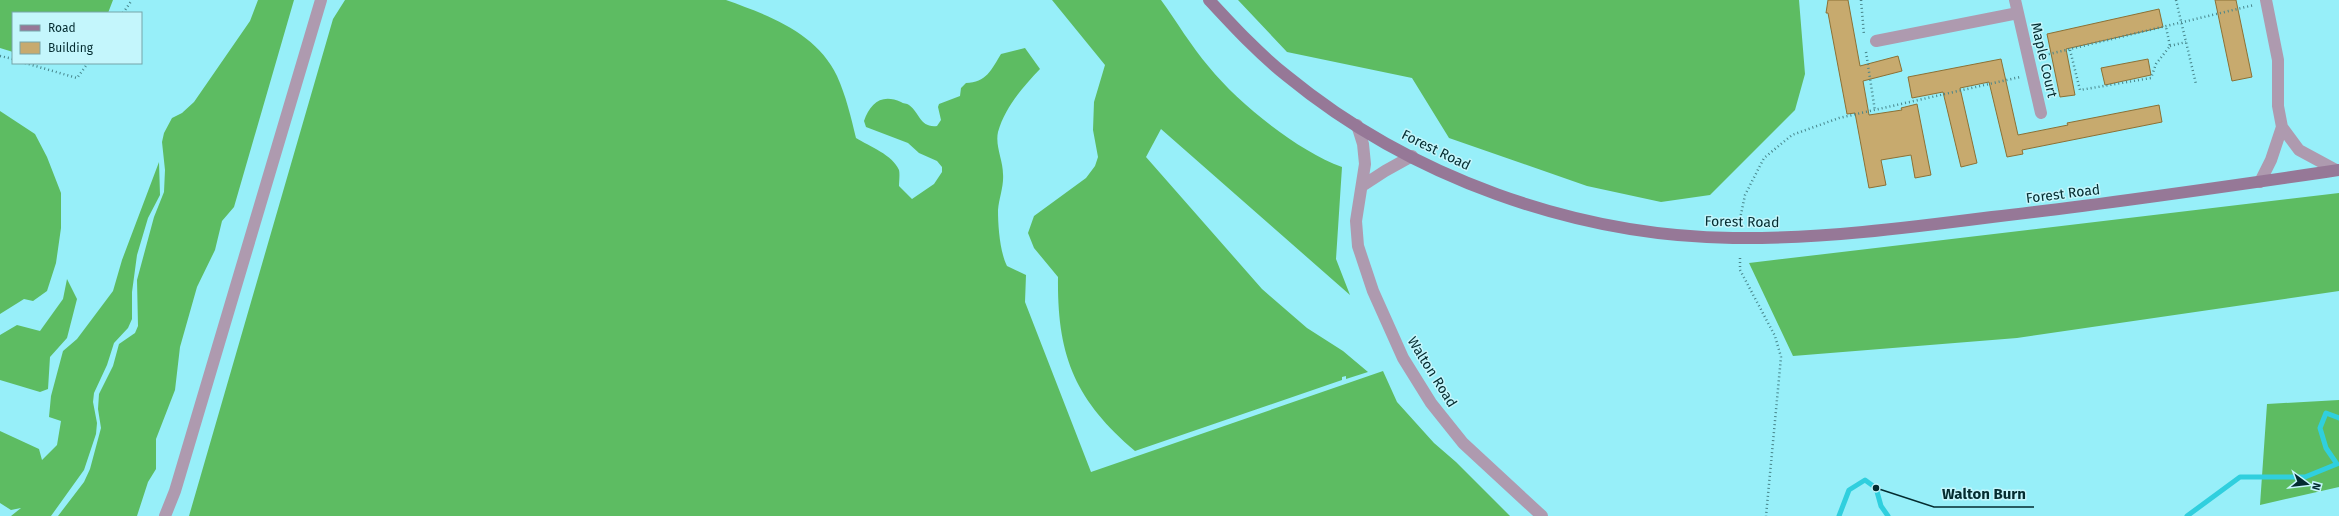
<svg xmlns="http://www.w3.org/2000/svg" width="2339" height="516" font-family="'Fira Sans',sans-serif">
  <style>
    .forest { fill: #5dbc62 }
    .lines { fill: none; stroke-linecap: round; stroke-linejoin: round }
    .stream { stroke: #30cfde; stroke-width: 5 }
    .building { fill: #c7aa6e; stroke: #8c7135 }
    .path { stroke: #47858b; stroke-width: 2.5; stroke-dasharray: 1 3; stroke-linecap: butt }
    .street { stroke: #ae9aaf; stroke-width: 12 }
    .secondary { stroke: #967897; stroke-width: 12 }
    .labels { text-anchor: middle; dominant-baseline: central; stroke-width: 3; stroke-linejoin: round; paint-order: stroke }
    .street-label { font-size: 14px; fill: #042c30; stroke: #c4f6fc }
    .leader { fill: none; stroke: #042c30; stroke-width: 1.5 }
    .callout-dot { fill: #042c30; stroke: #c4f6fc; stroke-width: 1.5 }
    .callout-label { font-size: 15px; text-anchor: middle; font-weight: bold; fill: #042c30; stroke: #c4f6fc; stroke-width: 3; stroke-linejoin: round; paint-order: stroke }
  </style>
  <rect width="100%" height="100%" fill="#97eff9"/>
  <path class="forest" d="M0,0H113L108,13H13V52L0,48Z
    M258,0H294L234,207L222,221L215,250L197,287L180,347L175,390L156,439V469L148,482L137,516H58L84,482L90,469L101,428L98,409L99,394L113,366L119,344L135,333L138,326L137,280L154,217L164,192L165,170L162,142L164,133L172,118L182,113L194,102L250,21Z
    M345,0H726C768,15 817,33 837,76C846,96 851,117 856,138C869,146 893,155 899,170C900,174 899,182 899,186L912,199L934,184L942,172V167L937,161L919,153L908,143L866,127L864,121C870,103 882,93 901,102C903,104 907,103 909,105C920,113 920,128 937,126L941,120L938,107L939,104L960,96L961,88L966,83C986,83 992,69 1001,54L1025,48L1040,69C1023,87 1005,107 998,132C995,146 1003,160 1003,174C1004,186 999,198 998,210C998,227 1000,252 1007,266L1026,275L1025,302L1091,472L1383,371L1397,402L1434,443L1456,462L1510,516H189L333,19Z
    M1052,0H1161C1177,22 1191,46 1209,67C1239,104 1298,151 1342,167L1336,259L1350,295L1161,129L1146,157L1262,289L1307,328L1343,351L1368,372L1346,379V376L1342,377V380L1135,451C1075,400 1057,356 1058,277L1034,248L1028,233L1034,216L1086,178L1095,166L1098,157L1093,130L1094,102L1105,65Z
    M1238,0H1799L1805,74L1795,110L1710,195L1661,202L1587,186L1449,138L1412,78L1287,52Z
    M0,111L35,134L47,157L61,193V228L56,263L47,291L33,301L24,299L0,314Z
    M159,162L160,195L148,218L137,255L132,292V319L128,328L114,343L107,365L94,393L93,402L97,423L96,434L84,470L51,516H11L21,508L11,510L0,503V431L39,449L42,460L57,445L61,421L49,417L51,396L63,351L77,339L113,291L122,260Z
    M2339,193V291L2017,338L1793,356L1749,263Z
    M67,279L77,299L67,338L50,357L48,389L40,392L0,380V335L17,325L40,331L63,299Z
    M2339,400V487L2260,505L2267,404Z"/>
  <g class="lines">
    <path class="stream" d="M1839,516L1849,490L1865,480L1876,488L1881,506L1888,516
      M2187,516L2240,477H2305L2337,464L2326,448L2320,428L2326,413L2339,418"/>
  </g>
  <path class="building" d="M1828,0H1848L1860,66L1898,56L1902,71L1863,81L1869,115L1902,110L1901,108L1917,104L1931,175L1915,178L1911,155L1881,160L1886,185L1869,188L1855,113L1847,114L1828,13H1826Z
    M2215,0H2236L2252,77L2232,81Z
    M2159,9L2163,27L2066,49L2075,95L2060,97L2047,34Z
    M2001,59L2018,135L2068,125L2067,123L2159,105L2162,122L2022,150L2023,154L2007,157L1989,82L1960,88L1977,163L1961,167L1943,92L1912,98L1908,77Z
    M2148,59L2151,75L2105,85L2101,68Z"/>
  <g class="lines">
    <path class="path" d="M1861,0L1864,35
      M2176,0L2196,84
      M123,13L132,0
      M2170,46L2186,42
      M2070,50L2080,90L2151,78L2156,64L2170,46L2166,27
      M1866,52L1875,111
      M0,56L13,59
      M2041,56L2254,5
      M25,63L77,78L88,63
      M1740,219L1745,195L1764,158L1792,135L1839,118L2020,77
      M1740,258V270L1775,336L1781,357L1766,516"/>
    <path class="street" d="M2015,0L2041,113
      M2266,0L2278,60V106L2282,127L2299,150L2336,170
      M1876,41L2018,13
      M1357,125L1363,144L1365,164L1356,221L1358,246L1373,291L1403,358L1431,403L1463,443L1542,516
      M2260,182L2271,160L2282,127
      M1362,186L1385,171L1412,156
      M165,516L175,491L321,0"/>
    <path class="secondary" d="M1209,0C1234,27 1258,53 1287,76C1410,177 1574,236 1733,238C1820,239 1906,228 1992,217C2108,204 2223,187 2339,170"/>
  </g>
  <g class="labels">
    <g class="street-label">
      <text transform="translate(2044 60) rotate(77)">Maple Court</text>
      <text transform="translate(1436 150) rotate(26)">Forest Road</text>
      <text transform="translate(2063 194) rotate(-7)">Forest Road</text>
      <text transform="translate(1742 222) rotate(1)">Forest Road</text>
      <text transform="translate(1432 372) rotate(58)">Walton Road</text>
    </g>
  </g>
  <path class="leader" d="M1876 488L1934 507H2034"/>
  <circle class="callout-dot" cx="1876" cy="488" r="4"/>
  <g class="callout-label">
    <text x="1984" y="499">Walton Burn</text>
  </g>
  <rect x="12" y="12" width="130" height="52" fill="#c4f6fc" stroke="#77a5aa"/>
  <rect x="20" y="25" width="20" height="6" fill="#967897" stroke="#77a5aa"/>
  <text x="48" y="32" font-size="12" fill="#042c30">Road</text>
  <rect x="20" y="42" width="20" height="12" fill="#c7aa6e" stroke="#77a5aa"/>
  <text x="48" y="52" font-size="12" fill="#042c30">Building</text>
  <g transform="translate(2307 484) rotate(105)" stroke="#c4f6fc" stroke-width="3" paint-order="stroke">
  <path d="M0-3L7 15L0 10L-7 15Z" fill="#042c30"/>
  <text y="-6" font-size="11" font-weight="bold" text-anchor="middle" fill="#042c30">N</text>
  </g>
</svg>
